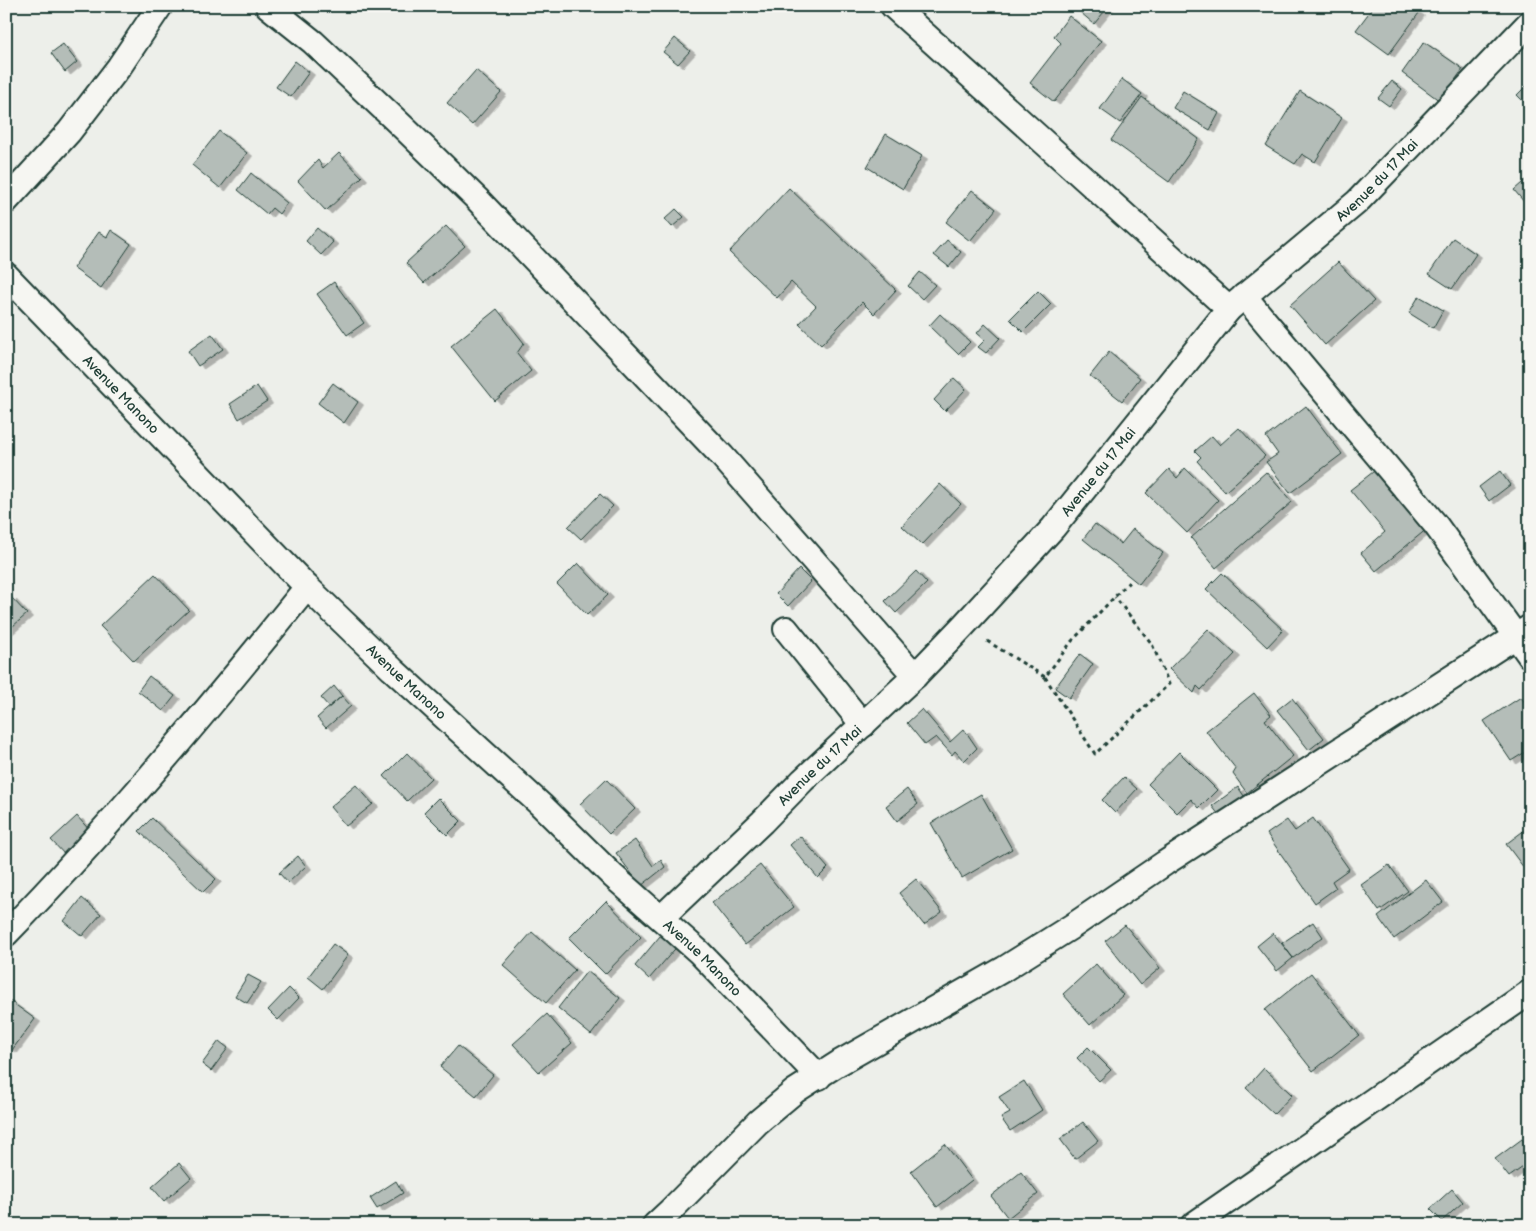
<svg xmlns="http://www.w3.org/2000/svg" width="1536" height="1231" font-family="'Balsamiq Sans',sans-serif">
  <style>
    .building { fill: #b4bdb8; stroke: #1f3d34; filter: url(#shadow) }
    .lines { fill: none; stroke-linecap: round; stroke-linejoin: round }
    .minor-casing { stroke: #1f3d34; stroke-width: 28 }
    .path { stroke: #1f3d34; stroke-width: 3; stroke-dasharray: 4 4; stroke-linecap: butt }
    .minor { stroke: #f6f6f2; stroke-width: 24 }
    .labels { text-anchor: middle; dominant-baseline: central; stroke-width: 4.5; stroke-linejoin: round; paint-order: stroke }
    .street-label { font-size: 14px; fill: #1f3d34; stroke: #f6f6f2 }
  </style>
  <defs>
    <filter id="shadow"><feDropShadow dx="5.5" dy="3" stdDeviation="0" flood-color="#0004"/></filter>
  </defs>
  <rect width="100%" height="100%" fill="#edefea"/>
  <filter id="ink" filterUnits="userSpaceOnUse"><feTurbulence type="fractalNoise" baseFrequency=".02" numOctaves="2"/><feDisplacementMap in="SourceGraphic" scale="10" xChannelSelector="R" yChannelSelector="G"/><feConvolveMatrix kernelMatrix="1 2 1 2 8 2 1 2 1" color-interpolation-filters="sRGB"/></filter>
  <g filter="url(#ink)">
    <path class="building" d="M1073,6H1109L1094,24Z
      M1374,6H1409L1419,13L1389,54L1356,30Z
      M1069,16L1101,41L1054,102L1030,83L1061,43L1054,36Z
      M675,38L690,51L678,64L663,52Z
      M1424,42L1463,69L1440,101L1402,73Z
      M63,44L77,62L65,72L51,53Z
      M295,61L309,72L291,97L276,87Z
      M476,70L501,92L472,125L447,103Z
      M1122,79L1142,94L1120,123L1100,109Z
      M1392,81L1402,89L1389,106L1378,98Z
      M1530,82V108L1517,95Z
      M1183,91L1219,113L1210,130L1173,108Z
      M1300,91L1342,118L1315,162L1302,154L1295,164L1266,146Z
      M1142,97L1199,139L1169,182L1111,140Z
      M219,131L247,153L220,188L192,165Z
      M886,134L922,156L903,189L867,167Z
      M339,153L362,177L326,211L298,181L318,160L323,168Z
      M251,173L287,203L279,214L272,208L267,214L238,190Z
      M1530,176V209L1514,190Z
      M789,188L896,290L874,314L862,302L821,345L799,324L816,306L791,282L777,298L729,252Z
      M972,190L996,209L970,241L946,222Z
      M676,209L684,217L672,227L665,219Z
      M446,226L465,246L424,283L406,263Z
      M317,228L333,242L321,255L306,241Z
      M111,230L131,244L101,288L73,268L99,232L107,237Z
      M1453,238L1476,254L1452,289L1429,274Z
      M947,240L961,252L949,267L934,255Z
      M1338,262L1374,301L1325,345L1290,305Z
      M920,272L935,285L922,299L908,286Z
      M334,282L364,323L347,335L317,294Z
      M1038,291L1051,304L1023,332L1010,319Z
      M1419,296L1443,310L1433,328L1409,313Z
      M497,309L524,343L517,353L531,371L495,401L451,346Z
      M940,314L970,342L958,354L929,326Z
      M985,324L1000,338L986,353L978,347L985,340L977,333Z
      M212,334L223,349L198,366L188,351Z
      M1109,352L1140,378L1122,401L1090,376Z
      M954,378L966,389L945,411L934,400Z
      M333,383L358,402L344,423L318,403Z
      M257,386L267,401L239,419L230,404Z
      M1306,406L1342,454L1290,493L1266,462L1278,454L1266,437Z
      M1239,428L1265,456L1225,492L1197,461L1201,457L1195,451L1212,436L1220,445Z
      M1185,468L1218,500L1187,533L1146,493L1169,469L1177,478Z
      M1378,468L1428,528L1376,571L1361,553L1385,532L1350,490Z
      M1500,471L1510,485L1489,501L1479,487Z
      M1266,472L1292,502L1216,568L1191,538Z
      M940,484L961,504L922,545L902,526Z
      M600,494L613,506L581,539L568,527Z
      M1095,524L1121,544L1133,529L1163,553L1139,584L1083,539Z
      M578,563L608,595L587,615L557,584Z
      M799,569L811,581L788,606L776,594Z
      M916,571L927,583L896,613L885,601Z
      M1222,573L1283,630L1267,647L1206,589Z
      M155,574L189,610L134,661L100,626Z
      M11,597L27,614L6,632V601Z
      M1208,629L1235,654L1201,690L1197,686L1194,693L1169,669Z
      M1080,654L1093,664L1069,698L1055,688Z
      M149,676L175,696L163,711L138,691Z
      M334,686L342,696L329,707L321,698Z
      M1254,693L1271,715L1265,720L1293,756L1247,793L1233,774L1236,769L1206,731Z
      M342,696L351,706L326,728L317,718Z
      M1521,697L1530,710V749L1511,761L1484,721Z
      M1292,698L1324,738L1309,750L1277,710Z
      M922,709L950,742L964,729L977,748L964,761L955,751L952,755L936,737L925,745L907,723Z
      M1179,752L1217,790L1199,808L1191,799L1177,813L1148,784Z
      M407,753L431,778L407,801L384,776Z
      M1124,777L1137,789L1115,813L1102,800Z
      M606,779L635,809L609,834L580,804Z
      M356,785L373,804L346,826L330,807Z
      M1238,787L1248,802L1223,820L1212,806Z
      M907,789L918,804L897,821L886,806Z
      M981,794L1012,849L962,878L931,823Z
      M438,798L461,821L447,835L424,812Z
      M77,816L91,832L66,856L51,840Z
      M152,818L216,879L203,892L139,831Z
      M1313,818L1349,869L1332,881L1336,888L1315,903L1267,834L1287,820L1295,831Z
      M1530,826V864L1524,868L1506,844Z
      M800,836L828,868L818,878L790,845Z
      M635,840L653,866L661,860L665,867L641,886L616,853Z
      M298,856L306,866L288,883L279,873Z
      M760,865L794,907L745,945L712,903Z
      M1389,865L1408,891L1379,911L1361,885Z
      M916,879L942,912L924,925L899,893Z
      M1426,880L1443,902L1394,939L1378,917Z
      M82,898L101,914L82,936L64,921Z
      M606,901L641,937L605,974L569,938Z
      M1313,922L1323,937L1293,958L1282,943Z
      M1125,925L1160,968L1140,985L1105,941Z
      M665,930L680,943L649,979L635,966Z
      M532,932L575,970L546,1003L503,965Z
      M1273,933L1293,958L1277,971L1257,946Z
      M333,944L348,955L323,989L308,977Z
      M1096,964L1123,995L1090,1025L1063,994Z
      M587,971L620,998L591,1035L558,1008Z
      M1311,973L1359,1035L1313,1071L1265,1010Z
      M248,975L261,982L247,1003L235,996Z
      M289,988L299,998L278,1020L268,1010Z
      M6,998L35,1019L12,1050L6,1046Z
      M547,1014L572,1043L539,1072L513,1044Z
      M219,1041L228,1048L211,1071L202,1064Z
      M458,1046L493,1075L476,1096L440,1067Z
      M1088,1047L1111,1070L1099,1081L1077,1058Z
      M1264,1068L1292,1095L1274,1114L1246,1088Z
      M1024,1081L1042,1110L1010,1131L1001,1118L1010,1113L999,1097Z
      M1083,1122L1098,1141L1075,1159L1060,1139Z
      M1522,1139L1530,1149V1162L1509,1177L1495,1159Z
      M945,1144L972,1180L937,1207L911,1171Z
      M179,1163L191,1178L164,1201L152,1187Z
      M1021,1172L1038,1194L1008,1218L991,1196Z
      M396,1181L403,1193L377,1209L370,1198Z
      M1452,1189L1463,1202L1442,1221L1430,1209Z"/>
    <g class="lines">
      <g class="minor-casing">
        <g id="minor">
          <path d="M268,6L313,42L404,128L477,199L722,456L915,676"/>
          <path d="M893,6L1229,309"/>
          <path d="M6,201L69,132L119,67L160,6"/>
          <path id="s1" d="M6,275L307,587L392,669L541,805L613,876L699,952L819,1077"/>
          <path d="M1244,296L1435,524L1530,656"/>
          <path d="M786,629L863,725"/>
          <path id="s2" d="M662,917L762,822L803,780L915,676L963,626L1053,528L1229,309L1357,202L1530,22"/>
          <path d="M6,934C113,824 211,706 307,587"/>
          <path d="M655,1225L670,1211L758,1122L795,1091L839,1063L1004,969L1074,925L1165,863L1530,627"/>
          <path d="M1193,1225L1530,992"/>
        </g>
      </g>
      <path class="path" d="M987,641L1045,677L1072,641L1129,582
        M1045,677L1095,754L1169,684L1152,644L1115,597"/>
      <use href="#minor" class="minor"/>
    </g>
  </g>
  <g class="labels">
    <g class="street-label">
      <text stroke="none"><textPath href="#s2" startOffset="1029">Avenue du 17 Mai</textPath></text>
      <text stroke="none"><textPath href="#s1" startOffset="166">Avenue Manono</textPath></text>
      <text stroke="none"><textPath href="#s2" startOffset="624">Avenue du 17 Mai</textPath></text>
      <text stroke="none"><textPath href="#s1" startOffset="571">Avenue Manono</textPath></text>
      <text stroke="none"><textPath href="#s2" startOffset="219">Avenue du 17 Mai</textPath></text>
      <text stroke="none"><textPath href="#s1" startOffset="976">Avenue Manono</textPath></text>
    </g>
  </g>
  <rect width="1536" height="1231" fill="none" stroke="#f6f6f2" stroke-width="25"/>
  <rect x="12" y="12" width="1511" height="1206" fill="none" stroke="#1f3d34" stroke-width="2" filter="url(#ink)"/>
</svg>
